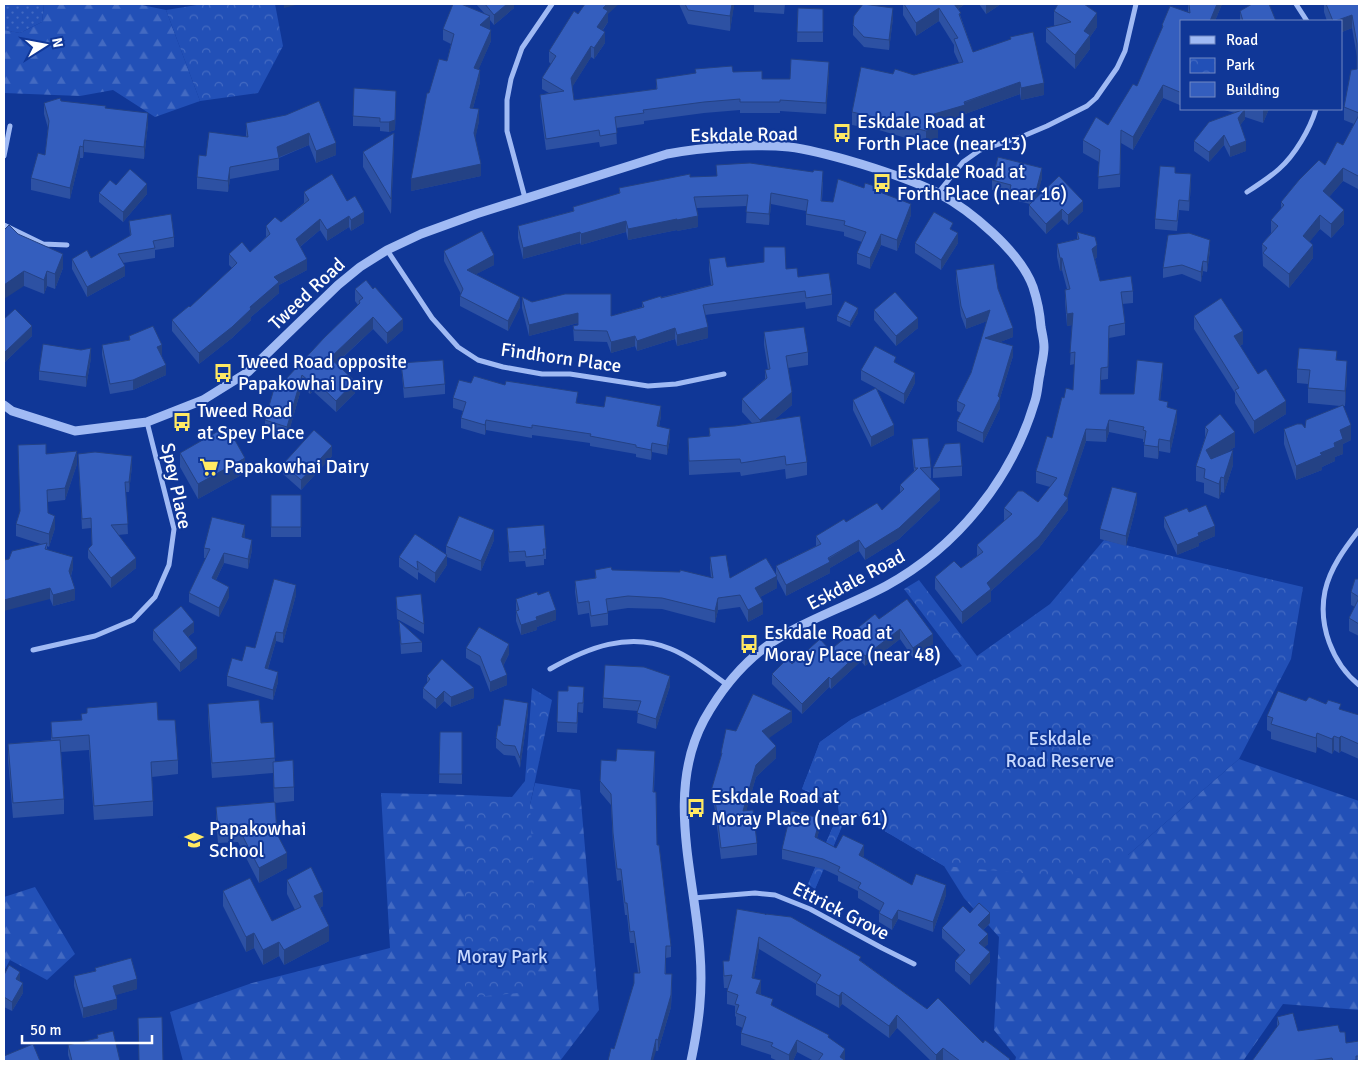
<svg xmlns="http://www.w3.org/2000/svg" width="1363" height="1065" font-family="Signika,sans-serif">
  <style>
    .grass { fill: url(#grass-dots) }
    .forest { fill: url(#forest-firs) }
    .park { fill: url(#park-crowns) }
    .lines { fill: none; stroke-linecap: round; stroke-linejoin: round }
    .minor { stroke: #a0baf4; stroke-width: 5 }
    .tertiary { stroke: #a0baf4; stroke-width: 9 }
    .wall { fill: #2d51a3 }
    .shaded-wall { fill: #244285 }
    .building { fill: #345ebe; stroke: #244285 }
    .labels { text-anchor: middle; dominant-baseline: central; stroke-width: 4; stroke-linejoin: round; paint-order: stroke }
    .poi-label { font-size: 19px; fill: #fff; stroke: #103797; text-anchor: start }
    .street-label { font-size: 19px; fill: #fff; stroke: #103797 }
    .park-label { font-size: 19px; fill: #c8d9fe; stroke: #103797 }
  </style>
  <defs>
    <pattern id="grass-dots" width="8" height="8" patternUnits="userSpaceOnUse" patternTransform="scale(1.25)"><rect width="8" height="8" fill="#2250b7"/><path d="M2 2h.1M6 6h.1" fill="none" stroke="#436ac2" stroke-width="1.8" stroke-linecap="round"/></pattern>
    <pattern id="forest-firs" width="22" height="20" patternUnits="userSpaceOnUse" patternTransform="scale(1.25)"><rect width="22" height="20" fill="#2250b7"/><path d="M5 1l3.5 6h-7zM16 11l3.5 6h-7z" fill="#436ac2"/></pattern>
    <pattern id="park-crowns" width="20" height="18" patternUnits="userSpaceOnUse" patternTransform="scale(1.25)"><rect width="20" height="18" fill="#2250b7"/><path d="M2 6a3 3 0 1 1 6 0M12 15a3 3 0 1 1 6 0" fill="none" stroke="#436ac2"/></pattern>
  </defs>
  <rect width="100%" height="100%" fill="#103797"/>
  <path class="grass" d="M4,4H44L42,22L20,33L4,30Z"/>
  <path class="forest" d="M44,4H137L166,10L200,101L155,117L113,90L80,96L4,93V30L20,33L42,22Z
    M852,719L1128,855L1239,759L1359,801V1010L1283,1004L1243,1061H1015L1016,1057L994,1030L999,937L964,898L944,866L856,814L846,817L815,889L808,884L839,813L838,805L802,789L820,742Z
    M535,783L580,790L599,1010L560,1061H183L170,1012L252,983L390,948L381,793L465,795V997L530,805Z
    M35,887L75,954L47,980L10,960L4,971V897Z"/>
  <path class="park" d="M203,4H275L283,46L258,93L200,101L166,10Z
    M1104,540L1303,587L1291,659L1239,759L1099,880L944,866L856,814L846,817L815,889L808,884L839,813L838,805L802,789L820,742L852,719L962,666L904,589L919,580L977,656L1050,604Z
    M532,688L552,700L530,805L539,991L465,998V795L512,797L525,781Z"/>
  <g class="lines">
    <path class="minor" d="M1296,4L1307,21
      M4,156L10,126
      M1247,192C1258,185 1269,178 1279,169C1295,155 1310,129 1316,109
      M938,193L963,162L980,150L1021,137L1047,126L1087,106L1096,98L1117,68L1125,51L1136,4
      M525,198L507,131V100L511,79L522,48L552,4
      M4,225L43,244L67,245
      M387,250L432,318L458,347L478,360L503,367L542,374H570L648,386L676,384L724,374
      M1359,530C1345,548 1330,568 1325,591C1318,625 1332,663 1359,685
      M33,650L95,636L133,620L155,597L169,565L174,529L147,422
      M550,669C587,648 629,631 671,649C691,657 709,672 726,684
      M693,898L755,893L775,895L810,909L882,948L914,964"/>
    <path class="tertiary" d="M4,405L12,411L75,431L147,422L203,400L248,372L338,285L360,267L387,250L421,234L476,214L667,154C704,147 751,144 789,147C814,150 837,157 861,164C887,172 914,181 938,193C970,210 1020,251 1033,287C1037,299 1040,314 1041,327C1042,333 1044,340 1044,347C1044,356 1041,365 1040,374C1038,382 1038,392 1035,401C1012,479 957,547 886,586C854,603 819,615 787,633C751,653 724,684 704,720C665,793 695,876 700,953C703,992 699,1023 691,1061"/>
  </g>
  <path class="wall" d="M476,4H514V8L494,25L490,20V28L489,29L491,41L478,70L480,82L473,108L479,121L475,138L481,176L411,191L429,93L447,61L451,44L443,40V29L485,14Z
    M679,4H734L730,31L688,24Z
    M754,4H785L784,14L754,12Z
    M903,4H965L958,9L973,52L1044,95L1021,100L1020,94L965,114V118L938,125V139L926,144L879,130L852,125V112L893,74L914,75L959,63L954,52V45L939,21L916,36L903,15Z
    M979,4H1001L986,14Z
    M1188,4H1222L1215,21H1182V106L1163,98L1133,150L1121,143L1120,187L1098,189L1099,162L1083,153V140L1108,125L1137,86L1162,29V25L1188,13Z
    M1324,4H1359V186L1358,189L1343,181L1329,197L1344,224L1331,238L1320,229L1309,242L1313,258L1289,288L1263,266L1262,244L1271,233V220L1281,209V202L1325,165L1343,145L1354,124L1344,120V107L1357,69V57L1352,28L1342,32V21H1327L1324,12Z
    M798,8L823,9V42H797Z
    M1054,11L1097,27L1090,37V49L1075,69L1046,42V28L1055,26L1054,25Z
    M1240,11L1276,21H1240Z
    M578,14H608V22L603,30L605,43L594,59L591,57L572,87L574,100L656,89V79L733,72L762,79H790L829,73L826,114L780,111V113H740V110L704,113L644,121V124L616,128L617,144L600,147L599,142L546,150L540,106V95L549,93L542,89V78L551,64L549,62V51Z
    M893,18L889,50L864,47L853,35V25Z
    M396,100L395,130L389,132L380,131V127L353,126V116Z
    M61,101L106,108L148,124L144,159L84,152L83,158H80L70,199L31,190V178L45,155L48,128L44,114V103Z
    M1224,109H1269L1263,123L1245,117V119L1240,125L1246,151L1230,157L1224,145L1209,162L1194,151V141L1235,113L1224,110Z
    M286,115L336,155L316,163L309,145L279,158V170L230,179L228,192L197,189V177L206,156L246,137V123Z
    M394,148L391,214L363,167V152Z
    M1175,173L1191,184L1189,211L1179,210L1177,231L1155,229V219Z
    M690,177L823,182L822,201L833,202L864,188L878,191L911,215L897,251L881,245L870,269L857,264V253L862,242L844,236V232L806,225V211L771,204L769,225L746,223L747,206L697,208L698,227L677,231V230L628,240L626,232L581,245L580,243L523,259L518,238V226L573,211V207L619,194V188Z
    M1042,178L1036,198L1083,211L1068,225L1062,219L1046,234L1029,215V205L1030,204L1010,199V194L992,190V180Z
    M304,192L347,201L364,223L351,231L349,227L327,241L320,230L300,247L307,270L279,285V293L251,317V320L232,338L199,364L172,331V320L190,307L232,268L229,265V254L250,252L266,237V226L281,222L304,203Z
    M99,193L147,194L123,222L99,202Z
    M129,221L174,237V247L155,250V258L123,263L125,276L87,297L72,269V259L91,258L130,236Z
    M953,231L958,243L941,270L915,253V243Z
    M1077,232L1097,257L1095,259L1100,281L1133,291V303L1122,304L1125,323V335L1109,338L1108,379L1101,380L1100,394H1134L1163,375L1160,400L1168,408L1177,422L1170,453L1159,451L1158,459L1144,457V442H1143V439L1109,432L1106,442L1086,441L1067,497L1068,510L1039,548L991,591V601L962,624L935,589V577L961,568L977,556V545L1004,521V508L1038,502L1050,487L1036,483V471L1052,438L1064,398L1073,390L1075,364L1070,365L1072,325L1067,326L1065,302V290L1067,289L1062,270L1060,271L1057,257V244L1077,239Z
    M18,234L63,268L55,289L47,286L44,294L24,286Z
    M1210,250L1207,272L1203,271L1201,282L1182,274L1163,278V268Z
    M444,251L494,265L476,274L520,307L508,331L460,306V296L461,294L444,261Z
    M709,259L727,267L786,269L798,277L832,294V305L806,309L805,302L705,315L708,338L677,346L675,339L637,351L635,346L611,353L607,342L574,341L573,326L578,325V323L529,336L522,308V297L532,302L611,316L642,307V302L711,285L709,270Z
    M956,270L998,289L1013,337L1000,342L1013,356L1000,398V408L983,443L957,431V421L961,413L957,411V401L971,373L987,321L966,329L961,316L956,280Z
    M355,289L403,330L387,344L373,329L336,364L355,393L336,412L313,391L310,394L302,386L287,438L265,432V420L285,380L358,305L355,301Z
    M874,310L918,328L896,346L874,320Z
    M858,313L850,327L837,321V316Z
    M1194,316L1243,344L1240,346L1258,374L1286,414L1254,434L1235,403V393L1194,329Z
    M4,319L32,336L5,362L4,360Z
    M764,332L808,352V365L788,368L792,405L774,420L807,462V475L786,479L785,469L741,476L740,472L689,475L688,438L709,437V428L735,426L752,423L742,412V399L765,379V370H768L764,345Z
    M129,336L162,355H161L166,375L133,390L110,394L102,355V345L129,340Z
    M91,358L86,387L39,380V371Z
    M1337,360L1347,375L1345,406H1343L1351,440L1343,444V454L1335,457V461L1322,467V470L1296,480L1284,444V429L1305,428L1340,406L1308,403V384L1297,383V369Z
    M401,363L445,384V394L404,398Z
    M896,363L915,383L904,404L877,389L894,435L871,447L853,410V400L876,388L861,380V370Z
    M471,383L505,385L578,403L661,416L659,427L670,439L667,455L652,452L651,460L636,457V454L590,446V443L532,435V438L486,430L485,435L461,428V418L463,411L453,408V398Z
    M1205,427L1235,447L1222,455L1233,465L1224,493L1221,492L1219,499L1204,493V483L1196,481V466L1205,438Z
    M912,439L931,467V478H930L940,500L899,539L865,560L859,551L830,568V573L786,596L777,579V588L760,597L763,614L748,622L740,607L718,610L715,623L662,609L628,608L608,611V625L591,627L589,613L578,615L575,592V581L595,578V570H612L711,578L710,568V557L730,578L776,575V566L816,546V536L846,522L882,510L900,493V485L914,471L912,451Z
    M180,453L245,473L198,499L180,467Z
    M46,454L77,464L65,500L47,502L48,513L55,528L49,547L47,546V550L73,568L71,576L75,600L53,606L50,599L9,559L41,544L16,536V524Z
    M78,454L132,466L129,492H126L128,534L118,535L136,568L111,588L88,558V549L92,545L91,528L82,529Z
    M332,456L301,490L283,474V464Z
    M962,466V476L933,478V468Z
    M271,495H301V537H271Z
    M1137,503L1126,546L1100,539V529Z
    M1164,517L1215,536L1199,543V546L1177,555L1164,527Z
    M507,528L546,549V559H544V565L526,567L525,561L509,562Z
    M245,535L244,538L252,550L248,569L224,563L216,580L229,597L219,617L189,602V593L206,558H204V548Z
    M494,540L481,571L447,557V565L435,583L418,572V580L399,567V557L446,554V546Z
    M1359,579V636L1349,631V618L1355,607L1351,605V592Z
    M296,595L283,643L276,641L268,669L278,682L273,700L227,686V676L255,648Z
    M538,595L556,620L537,627V630L521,635L516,621V599Z
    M396,597L424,624V634L397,619Z
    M879,619L933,644L913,658L900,639L865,666L861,661L831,689L829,687L802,714L772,684V674L792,664L830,650Z
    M399,621L422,642V652L401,654Z
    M153,630L194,632L188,637L197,658L180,672L153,640Z
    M466,648L509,654L503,666L507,685L490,692L480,666L466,658Z
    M427,676L474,698L451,707L444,701L436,709L423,698V688L427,683Z
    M670,686L656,729L637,723L638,711L603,708V698Z
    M584,697L583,713L578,712L577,733L557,732V722Z
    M1306,701L1359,715V759L1341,751L1339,753L1334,750L1332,754L1317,747L1316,753L1271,739V732L1267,730V716Z
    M208,704L261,723L273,722L275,762L294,787V801L275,803L277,834L287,868L259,883L238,842L218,843L216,821V807L274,802L273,773L212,778L208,718Z
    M528,713L520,768L515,756L504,755L496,748V738L500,726Z
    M158,720L178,760V774L152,777L153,801V816L94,820L89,750L61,752L64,799V814L13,818L8,759V744L51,740V722Z
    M792,722L768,738L776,758L756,777L746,811L757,843V855L721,859L714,803L711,802V791L721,758V753L736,731Z
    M440,732H462V784L439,783Z
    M655,762L654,792L657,845L671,946V957L666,958V974L672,986L671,1007L658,1051L614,1049L638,973L634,943H630L627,915H625L621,880L617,881L613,844L611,805L600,792V781Z
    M820,827L817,838L836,848L864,855L863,857L912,885L946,895L933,932L898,919L892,930L879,922V913L880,911L858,898V891L838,881V876L823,869L782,859V849Z
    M287,880L323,906L320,908L329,941L284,965L279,956L263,965L254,948L246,952L223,906V891L272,921L295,910L287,894Z
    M737,909L861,961L927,1009L983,1043L1010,1061H944L943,1060L942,1061H931L897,1028L889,1038L842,1004L839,1008L816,995V984L759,949L754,978L761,992L760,995L773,1006L829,1038L846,1061H814L797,1052L793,1061H778L771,1058V1055L741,1045V1033L743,1028L736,1025V1017L735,1016V1006L727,1004V991L728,988H724L723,973V961H729Z
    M970,913L990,923L983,930L988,944L984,947L990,962L970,985L955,971V961L960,955L942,938V928Z
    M95,968L137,989L115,995L117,1009L83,1018L74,986V976L95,971Z
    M4,975L20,982L23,993L12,1011L4,1007Z
    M1277,1017L1298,1031L1340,1032L1346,1043L1359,1041V1061H1252L1277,1027Z
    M97,1035L120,1061H70L68,1055V1045L97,1039Z"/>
  <path class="shaded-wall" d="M284,4H300L284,8Z
    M507,4H514V8L494,25V15Z
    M607,4H619L608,14V22L597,38V27L603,8Z
    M732,4H734V6L730,31V16Z
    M952,4H965L952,13Z
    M986,4H1001L986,14Z
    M1217,4H1222L1215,21H1210Z
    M893,8V18L889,50V40Z
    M939,8V21L916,36V23Z
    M1097,13V27L1090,37V49L1075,69V55L1084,31Z
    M1352,15V28L1342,32V21H1335Z
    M490,16V28L480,37V25Z
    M491,30V41L474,80V68Z
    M605,32V43L594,59V48Z
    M591,46V57L571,89V78Z
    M829,62V73L826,114V103Z
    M480,70V82L470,119V108Z
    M1020,82V94L965,114V118L934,126V114Z
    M1044,83V95L1021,100V88Z
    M1163,85V98L1133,150V137Z
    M396,91L395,130L389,132V122Z
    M479,109V121L474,145V133Z
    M1245,109V119L1238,128V118Z
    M1263,109H1269L1263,123Z
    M148,113V124L144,159V147Z
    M938,126V139L926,144V131Z
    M309,133V145L277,158V147Z
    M394,133V148L391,214V199Z
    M1224,135V145L1209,162V152Z
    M84,140V152L83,158V147Z
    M1246,141V151L1230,157V147Z
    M336,143V155L316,163V151Z
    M80,146V158L70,199V188Z
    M481,164V176L411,191V179Z
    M230,167V179L228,192V181Z
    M1042,168V178L1035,205V195Z
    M1343,168V181L1323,204V191Z
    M1359,173V186L1358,189V176Z
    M1191,174V184L1189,211V201Z
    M147,184V194L123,222V212Z
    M771,193V204L769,225V214Z
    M1083,201V211L1068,225V215Z
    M911,204V215L897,251V240Z
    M1062,209V219L1046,234V224Z
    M1344,210V224L1331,238V224Z
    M364,212V223L351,231V220Z
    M1320,215V229L1303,250V236Z
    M349,216V227L327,241V230Z
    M698,216V227L677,231V220Z
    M320,219V230L296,250V239Z
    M677,219V230L628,240V229Z
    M626,221V232L581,245V234Z
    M580,232V243L523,259V248Z
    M958,233V243L941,270V260Z
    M881,234V245L870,269V258Z
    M1210,240V250L1207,272V262Z
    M1097,245V257L1092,262V249Z
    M1313,245V258L1289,288V274Z
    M63,254V268L55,289V274Z
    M494,255V265L467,279V270Z
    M1060,258H1062V270L1060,271Z
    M307,259V270L279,285V293L251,317V320L232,338L199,364V353L250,307L274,277Z
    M1203,261V271L1201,282V272Z
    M125,266V276L87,297V287Z
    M24,271V286L4,299V285Z
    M47,271V286L44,294V280Z
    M520,297V307L508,331V321Z
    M858,308V313L850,327V322Z
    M990,310V320L966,329V319Z
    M578,313V323L529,336V325Z
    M1073,313V325L1067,326V314Z
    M373,317V329L330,369V358Z
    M918,318V328L896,346V336Z
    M403,319V330L387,344V333Z
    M32,326V336L5,362V352Z
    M708,327V338L677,346V335Z
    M675,328V339L637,351V341Z
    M1013,328V337L985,348V338Z
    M1243,331V344L1234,349V336Z
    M635,336V346L611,353V342Z
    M162,345V355L157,357V347Z
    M1013,346V356L1000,398V408L983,443V433L998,396Z
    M91,348V358L86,387V377Z
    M1347,361V375L1345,406V391Z
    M1163,363V375L1159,412V400Z
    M166,365V375L133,390V380Z
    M915,373V383L904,404V394Z
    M302,375V386L287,438V427Z
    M313,379V391L310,394V382Z
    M355,381V393L336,412V401Z
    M792,392V405L760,432V420Z
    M1286,401V414L1254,434V421Z
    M661,406V416L657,436V426Z
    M1177,410V422L1170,453V441Z
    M486,420V430L485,435V425Z
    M1109,420V432L1106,442V430Z
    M894,425V435L871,447V437Z
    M1351,425V440L1343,444V454L1335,457V461L1322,467V470L1296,480V466L1320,453L1334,443L1340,430Z
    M670,429V439L667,455V446Z
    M1086,429V441L1066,501L1068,498V510L1039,548L991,591V601L962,624V612L1064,495Z
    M1235,432V447L1206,465V450Z
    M1159,439V451L1158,459V447Z
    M652,443V452L651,460V450Z
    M332,446V456L301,490V480Z
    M1233,450V465L1224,493V478Z
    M77,451V464L65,500V488Z
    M132,456V466L129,492V482Z
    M245,458V473L198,499V484Z
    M1221,477V492L1219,499V484Z
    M940,489V500L899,539L865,560V549Z
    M1137,493V503L1126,546V536Z
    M55,516V528L49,547V534Z
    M245,525V535L242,547V537Z
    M1215,526V536L1199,543V546L1177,555V545L1198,533Z
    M494,530V540L481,571V561Z
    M252,540V550L248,569V559Z
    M859,540V551L830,568V573L786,596V585Z
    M224,553V563L212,588V578Z
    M447,555V565L435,583V573Z
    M73,557V568L69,582V571Z
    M136,558V568L111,588V578Z
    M777,576V588L755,600V588Z
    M296,585V595L283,643V633Z
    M229,587V597L219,617V608Z
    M50,588V599L4,611V600Z
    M75,589V600L53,606V595Z
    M718,598V610L715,623V611Z
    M763,602V614L748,622V610Z
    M556,610V620L537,627V630L521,635V625L536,617Z
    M194,622V632L183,641V631Z
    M900,629V639L865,666V656Z
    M276,632V641L265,678V668Z
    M933,634V644L913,658V648Z
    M509,644V654L501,670V660Z
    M197,648V658L180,672V663Z
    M861,651V661L831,689V679Z
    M278,672V682L273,700V690Z
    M507,675V685L490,692V682Z
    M670,676V686L656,729V719Z
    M829,677V687L802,714V704Z
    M474,688V698L451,707V697Z
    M444,691V701L436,709V699Z
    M528,703V713L520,768V758Z
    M792,711V722L762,743V731Z
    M1317,733V747L1316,753V738Z
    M1334,736V750L1332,754V739Z
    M1341,736V751L1339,753V738Z
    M776,746V758L756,777L743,823V811L756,765Z
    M820,818V827L815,847V837Z
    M864,845V855L859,865V855Z
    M287,853V868L259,883V868Z
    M946,885V895L933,932V922Z
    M323,892V906L314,911V896Z
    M898,910V919L892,930V920Z
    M990,913V923L978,935V925Z
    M329,926V941L284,965V950Z
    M254,933V948L246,952V937Z
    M988,934V944L979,953V943Z
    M759,937V949L752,990V978Z
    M279,942V956L263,965V950Z
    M990,952V962L970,985V975Z
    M20,972V982L16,979Z
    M672,974L671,1007L658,1051V1040Z
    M137,979V989L113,996V986Z
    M761,980V992L756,1006V993Z
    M23,983V993L12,1011V1002Z
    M842,992V1004L839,1008V996Z
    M117,999V1009L83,1018V1008Z
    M897,1015V1028L889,1038V1026Z
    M656,1039V1051L653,1061H651Z
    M797,1040V1052L793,1061H789V1055Z
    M943,1048V1060L942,1061H936V1055Z
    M845,1049V1061L840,1057Z"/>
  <path class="building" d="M453,4H461L490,16L480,25L491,30L474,68L480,70L470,108L479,109L474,133L481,164L411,179L427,93H429L439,59L447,61L454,34L443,29Z
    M485,4H507L494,15Z
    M585,4H607L603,8L608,11L597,27L605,32L594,48L591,46L571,78L574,100L657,89L656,79L696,73L695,69L732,66L733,72L762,71V79H790L791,59L829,62L826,103L780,100V102H740V99L704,102L643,110L644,113L615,117L617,133L600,136L599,130L546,139L540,95L564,91L542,78L556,56L549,51L574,11L578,14Z
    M685,4H732L730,16L688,10Z
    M863,4L893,8L889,40L864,37L853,25L854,16Z
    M904,4H954L961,13L959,14L973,52L1011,39L1010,37L1033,32L1044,83L1021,88L1020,82L964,102L965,105L934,114L938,126L926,131L879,118L852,112L861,67L893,74L895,69L914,75L963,62L954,39L958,38L939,8L916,23Z
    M1058,4H1084L1097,13L1084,31L1090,35L1075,55L1046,28L1071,22L1054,11Z
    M1189,4H1217L1210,21H1182V93L1163,85L1133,137L1121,130L1120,174L1098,177L1100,150L1083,140L1096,117L1108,125L1133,84L1137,86L1163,26L1162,25L1170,6L1190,13Z
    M1252,4H1269L1276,21H1243L1240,11Z
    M1326,4H1359V113L1344,107L1351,70L1357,69V44L1352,15L1335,21H1333Z
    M798,8L823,9V32H797Z
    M354,88L396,91L395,120L389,122H380V118L353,116Z
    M60,98L61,101L106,106L105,108L148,113L144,147L84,140L83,147L80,146L70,188L31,178L38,153L45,155L49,121L44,103Z
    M319,101L336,143L316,151L309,133L277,147L279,158L230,167L228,181L197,177L199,155L206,156L209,132L248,137L246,123L286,115Z
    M1245,109L1238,118L1246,141L1230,147L1224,135L1209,152L1194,141L1209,122Z
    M1359,115V173L1358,176L1343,168L1323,191L1344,210L1331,224L1320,215L1303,236L1313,245L1289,274L1263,253L1267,248L1262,244L1278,226L1271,220L1284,205L1281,202L1299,180L1319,160L1325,165L1337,142L1343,145Z
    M394,133L391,199L363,152Z
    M998,157L1042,168L1035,195L1010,189L1011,185L992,180Z
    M750,163L813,172L814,170L823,171L821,201L833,202L838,179L864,188L865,183L878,187L877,191L911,204L897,240L881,234L870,258L857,253L866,232L844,225L845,221L806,214L808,200L771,193L769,214L746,212L748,195L694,197L698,216L677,220V219L628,229L626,221L581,234L580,232L523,248L518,226L574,211L573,207L620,193L619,188L690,174V177L717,176L716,165Z
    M1160,166L1175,167V173L1191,174L1189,201L1179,200L1177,221L1155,219Z
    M130,169L147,184L123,212L99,193L110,180L116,185Z
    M332,174L347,201L355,196L364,212L351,220L349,216L327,230L320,219L296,239L307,259L274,277L279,282L250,307L251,309L232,327L199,353L172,320L189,306L190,307L232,268L237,263L229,254L242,242L250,252L270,234L266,226L275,217L281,222L309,200L304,192Z
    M1059,176L1083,201L1068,215L1062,209L1046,224L1029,205Z
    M934,212L953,223L950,229L958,233L941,260L915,243Z
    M171,214L174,237L153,241L155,248L118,254L125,266L87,287L72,259L87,250L91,258L131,235L129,221Z
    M9,225L18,234L63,254L55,274L47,271L44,280L24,271L4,285V230Z
    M482,231L494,255L467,270L520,297L508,321L460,296L463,289L444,251Z
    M1077,232L1095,237L1097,245L1092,249L1100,281L1131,276L1133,291L1121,292L1125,323L1109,326L1108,367L1101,368L1100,394H1134L1137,360L1163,363L1159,400L1168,402L1167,407L1177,410L1170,441L1159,439L1158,447L1144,445L1146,431L1143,430L1144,427L1109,420L1106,430L1086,429L1064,495L1068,498L1039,536L987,583L991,589L962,612L935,577L954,561L961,568L983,552L977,545L1012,514L1004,508L1018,491H1023L1038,502L1057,478L1036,471L1047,436L1052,438L1062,397L1064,398L1066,388L1073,390L1075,352L1070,353L1073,313L1067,314L1065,290L1070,289L1062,258H1060L1057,244L1079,239Z
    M1189,233L1210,240L1207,262L1203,261L1201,272L1182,265L1163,268L1168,235Z
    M764,247H785L786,269L797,268L798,277L829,273L832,294L806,298L805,291L703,305L708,327L677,335L675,328L637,341L635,336L611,342L607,331L574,330L573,326L578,325V313L529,325L522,297L532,302L565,294H611V316L644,307L642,302L661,296V298L713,285L709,259L725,257L727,267L764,262Z
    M994,264L998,289L1013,328L985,338L1013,346L998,396L1000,398L983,433L957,421L965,405L957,401L971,373L990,310L966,319L961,306L956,270Z
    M366,280L373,289L375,287L403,319L387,333L373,317L330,358L355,381L336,401L313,379L310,382L302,375L287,427L265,420L277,378L285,380L324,338L360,303L359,301L363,298L355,289Z
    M895,292L918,318L896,336L874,310Z
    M1221,298L1243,331L1234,336L1258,374L1266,369L1286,401L1254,421L1235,390L1239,388L1194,316Z
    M845,301L858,308L850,322L837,316Z
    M15,309L32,326L5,352L4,350V319Z
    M153,326L162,345L157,347L166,365L133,380L110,384L102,345L130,340L129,336Z
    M804,327L808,352L786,356L792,392L760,420L742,399L767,378L765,370L770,369L764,332Z
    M43,344L81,350L91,348L86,377L39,371Z
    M875,346L896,357L894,362L915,373L904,394L861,370Z
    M1299,348L1337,351L1336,360L1347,361L1345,391L1308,388L1310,370L1297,369Z
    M443,360L445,384L404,388L401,363Z
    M474,376L505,385L506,381L578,392L576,403L604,407L606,396L661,406L657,426L670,429L667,446L652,443L651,450L636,447V445L590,436L591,434L532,425V428L486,420L485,425L461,418L466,402L453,398L459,380L471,383Z
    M876,388L894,425L871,437L853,400Z
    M1343,405L1351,425L1340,430L1343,439L1334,443L1335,447L1320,453L1322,455L1296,466L1284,429L1297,424H1302L1305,428L1306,420Z
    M1220,414L1235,432L1206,450L1211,459L1233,450L1224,478L1221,477L1219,484L1204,478L1205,469L1196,466L1208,430L1205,427Z
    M800,416L807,462L786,465L785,456L741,463L740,459L689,461L688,438L710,436L709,428L735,426Z
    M227,426L245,458L198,484L180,453Z
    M314,430L332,446L301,480L283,464Z
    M928,438L931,467L920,468L940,489L899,528L865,549L859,540L828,558L830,562L786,585L776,566L821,544L816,536L844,519L846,522L877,503L882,510L904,489L900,485L918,468H915L912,439Z
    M960,443L962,466L933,468L945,444Z
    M46,444V454L77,451L65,488L47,490L48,513L55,516L49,534L16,524L20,511L18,445Z
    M95,452L132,456L129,482H125L128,524L111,525L136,558L111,578L88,549L92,545L91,518L82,519L78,454Z
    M1112,487L1137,493L1126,536L1100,529Z
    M271,495H301V527H271Z
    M1206,505L1215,526L1198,533L1199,536L1177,545L1164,517L1187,508L1189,512Z
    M459,516L494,530L481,561L446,546Z
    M212,517L245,525L242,537L252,540L248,559L224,553L212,578L229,587L219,608L189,593L210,549L204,548Z
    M544,525L546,549H543L544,555L526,557L525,551L509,552L507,528Z
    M415,534L447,555L435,573L417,561L418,570L399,557Z
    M47,543L45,549L73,557L69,571L75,589L53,595L50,588L4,600V560L9,559L12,551Z
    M726,555L730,578L766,558L777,576L755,588L763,602L748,610L740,595L718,598L715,611L662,598L628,596L606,599L608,613L591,616L589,601L578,603L575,581L596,578L595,570L611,567L612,570L680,572V570L713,578L710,557Z
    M274,579L296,585L283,633L276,632L265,668L278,672L273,690L227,676L232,658L242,661L246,646L255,648Z
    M1355,579H1359V597L1351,592Z
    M549,591L556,610L536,617L537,620L521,625L516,611L519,610L516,599L537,592L538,595Z
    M421,594L424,624L397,609L396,597Z
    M1359,598V624L1349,618Z
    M907,599L933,634L913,648L900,629L865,656L861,651L831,679L829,677L802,704L772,674L787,659L792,664L820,639L830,650L875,614L879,619Z
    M181,606L194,622L183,631L197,648L180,663L153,630Z
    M399,621L422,642L401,644Z
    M479,627L509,644L501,660L507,675L490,682L480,656L466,648Z
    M442,659L474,688L451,697L444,691L436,699L423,688L430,679L427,676Z
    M605,665L644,667L670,676L656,719L637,713L641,701L603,698Z
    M568,686L584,687L583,703H578L577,723L557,722L558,691H568Z
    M1278,691L1306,701L1309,697L1326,704L1328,700L1341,704L1339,709L1359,715V744L1341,736L1339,738L1334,736L1332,739L1317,733L1316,738L1271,724L1273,718L1267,716Z
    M753,694L792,711L762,731L776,746L756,765L743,811L753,810L757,843L721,848L714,791H711L722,753H721L726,729L736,731Z
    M504,699L528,703L520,758L515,746L504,745L496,738L498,725L500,726Z
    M259,700L261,723L273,722L275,758L212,763L208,704Z
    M157,702L158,720H175L178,760L151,762L153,801L94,806L89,735L52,738L51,722L82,720L81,714L87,713V708Z
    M440,732H462V774H439Z
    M60,740L64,799L13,803L8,744Z
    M617,749L655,751L653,792H656L657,845H659L671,946H666L665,974H672L671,995L658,1040L656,1039L651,1061H608L611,1048L614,1049L634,983V973H640L634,931L630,932L627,903H625L621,869H617L613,833L611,794L600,781L601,760L616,761Z
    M293,760L294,787L274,788L273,762Z
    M275,802L277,834L287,853L259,868L238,827L218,829L216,807Z
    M791,811L820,818L815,837L836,848L843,835L864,845L859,855L912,885L916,874L946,885L933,922L898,910L892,920L879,913L884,903L858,888L861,883L838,871L840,867L823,859L782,849Z
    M311,867L323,892L314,896L329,926L284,950L279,942L263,950L254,933L246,937L223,891L250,878L272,921L301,907L287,880Z
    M979,903L990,913L978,925L988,934L979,943L990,952L970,975L955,961L965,950L942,928L963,906L970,913Z
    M737,909L765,914L766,915V914L791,917L861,957L859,960L927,1009L938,998L983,1043L985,1040L1010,1059L1008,1061H960L943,1048L936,1055L897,1015L889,1026L842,992L839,996L816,983L821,975L759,937L752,978L761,980L756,993L773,999L771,1005L829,1035L828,1037L845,1049L840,1057L846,1061H818L823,1054L797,1040L789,1055L771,1046L773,1043L741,1033L746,1017L736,1013L739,1005L735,1004L738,995L727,991L732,975L724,976L723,961H729Z
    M131,958L137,979L113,986L117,999L83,1008L74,976L96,971L95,968Z
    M9,965L20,972L16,979L23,983L12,1002L4,997V975Z
    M1293,1013L1298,1031L1338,1025L1340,1032H1345L1346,1043L1359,1041V1056H1356V1060L1348,1061H1333L1332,1058L1310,1061H1252L1279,1024L1277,1017Z
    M162,1017L163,1061H139L138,1018Z
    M113,1031L120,1061H72L68,1045L98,1038L97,1035Z
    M33,1044L40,1061H4V1056Z"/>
  <defs>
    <g id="bus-bare" transform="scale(1.5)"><path d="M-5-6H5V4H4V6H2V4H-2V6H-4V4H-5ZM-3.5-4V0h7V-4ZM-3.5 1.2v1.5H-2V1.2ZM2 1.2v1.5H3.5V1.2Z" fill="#ffe963" stroke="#103797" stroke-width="2.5" paint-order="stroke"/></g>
    <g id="supermarket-bare" transform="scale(1.5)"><path d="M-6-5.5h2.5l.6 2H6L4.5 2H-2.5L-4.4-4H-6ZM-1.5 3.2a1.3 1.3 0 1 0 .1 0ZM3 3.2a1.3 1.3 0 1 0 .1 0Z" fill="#ffe963" stroke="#103797" stroke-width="2.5" paint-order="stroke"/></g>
    <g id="school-bare" transform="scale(1.5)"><path d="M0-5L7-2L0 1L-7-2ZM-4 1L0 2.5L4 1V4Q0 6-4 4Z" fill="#ffe963" stroke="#103797" stroke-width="2.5" paint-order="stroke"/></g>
  </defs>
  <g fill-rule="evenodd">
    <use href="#bus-bare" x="842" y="133"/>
    <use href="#bus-bare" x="882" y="183"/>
    <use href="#bus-bare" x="223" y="373"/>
    <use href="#bus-bare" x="182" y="422"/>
    <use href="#supermarket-bare" x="209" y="467"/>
    <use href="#bus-bare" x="749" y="644"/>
    <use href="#bus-bare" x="696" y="808"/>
    <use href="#school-bare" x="194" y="840"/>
  </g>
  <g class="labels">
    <g class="poi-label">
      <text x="857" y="122">Eskdale Road at<tspan x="857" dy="22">Forth Place (near 13)</tspan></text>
      <text x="897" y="172">Eskdale Road at<tspan x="897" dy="22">Forth Place (near 16)</tspan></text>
      <text x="238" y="362">Tweed Road opposite<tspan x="238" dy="22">Papakowhai Dairy</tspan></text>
      <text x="197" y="411">Tweed Road<tspan x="197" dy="22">at Spey Place</tspan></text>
      <text x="224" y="467">Papakowhai Dairy</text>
      <text x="764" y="633">Eskdale Road at<tspan x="764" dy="22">Moray Place (near 48)</tspan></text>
      <text x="711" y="797">Eskdale Road at<tspan x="711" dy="22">Moray Place (near 61)</tspan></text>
      <text x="209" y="829">Papakowhai<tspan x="209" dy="22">School</tspan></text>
    </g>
    <g class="street-label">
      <text transform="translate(744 135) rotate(-1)">Eskdale Road</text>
      <text transform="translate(307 294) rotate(-43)">Tweed Road</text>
      <text transform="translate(561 358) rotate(8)">Findhorn Place</text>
      <text transform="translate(176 486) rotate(78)">Spey Place</text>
      <text transform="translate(856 580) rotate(-28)">Eskdale Road</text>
      <text transform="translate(841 911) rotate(27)">Ettrick Grove</text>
    </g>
    <g class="park-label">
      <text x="1060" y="739">Eskdale<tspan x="1060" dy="22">Road Reserve</tspan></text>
      <text x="502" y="957">Moray Park</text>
    </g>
  </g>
  <rect width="1363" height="1065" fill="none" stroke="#ffffff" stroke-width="10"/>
  <rect x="1180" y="20" width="162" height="90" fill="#103797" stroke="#7087c1"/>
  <rect x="1190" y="36" width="25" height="8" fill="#a0baf4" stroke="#7087c1"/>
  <text x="1226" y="45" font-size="15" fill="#ffffff">Road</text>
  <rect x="1190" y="58" width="25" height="15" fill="url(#park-crowns)" stroke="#7087c1"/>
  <text x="1226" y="70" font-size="15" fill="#ffffff">Park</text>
  <rect x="1190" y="82" width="25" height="15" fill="#345ebe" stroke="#7087c1"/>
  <text x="1226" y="95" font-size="15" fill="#ffffff">Building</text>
  <g transform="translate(45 45) rotate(79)" stroke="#103797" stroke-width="4" paint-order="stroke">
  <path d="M0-4L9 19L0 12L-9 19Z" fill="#ffffff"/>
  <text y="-8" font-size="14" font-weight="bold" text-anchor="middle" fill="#ffffff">N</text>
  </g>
  <path d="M22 1035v8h130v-8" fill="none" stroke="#ffffff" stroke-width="2.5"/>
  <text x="30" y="1035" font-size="15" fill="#ffffff" stroke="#103797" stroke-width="4" paint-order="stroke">50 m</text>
</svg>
